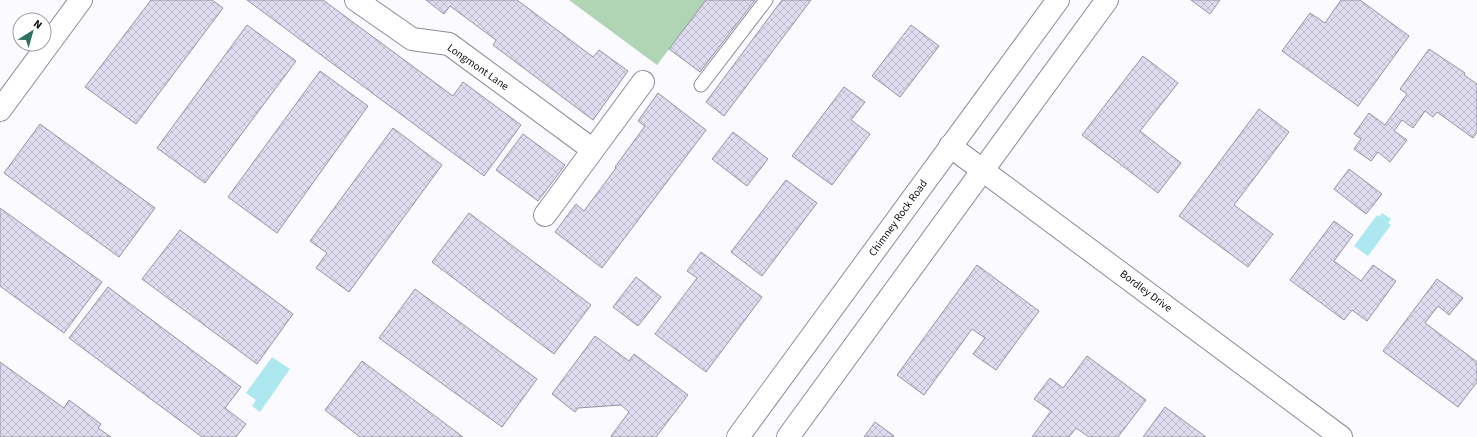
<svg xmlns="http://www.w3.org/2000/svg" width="1477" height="437" font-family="'Source Sans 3',sans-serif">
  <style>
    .green { fill: #afd5b5 }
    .water { fill: #ade7f0 }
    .building { fill: url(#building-cross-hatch); stroke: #9592a5 }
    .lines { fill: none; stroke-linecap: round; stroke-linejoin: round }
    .service-casing { stroke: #8e899c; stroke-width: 15 }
    .minor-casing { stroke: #8e899c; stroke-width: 24 }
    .tertiary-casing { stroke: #8e899c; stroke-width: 24 }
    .secondary-casing { stroke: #8e899c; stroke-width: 24 }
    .service { stroke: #fff; stroke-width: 13 }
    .minor { stroke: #fff; stroke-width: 22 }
    .tertiary { stroke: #fff; stroke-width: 22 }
    .secondary { stroke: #fff; stroke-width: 22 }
    .labels { text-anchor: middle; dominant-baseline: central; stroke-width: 3; stroke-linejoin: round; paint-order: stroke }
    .street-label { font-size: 11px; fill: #0c0b11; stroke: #fff }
  </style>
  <defs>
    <pattern id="building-cross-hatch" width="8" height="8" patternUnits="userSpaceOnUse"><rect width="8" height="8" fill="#dfdcf0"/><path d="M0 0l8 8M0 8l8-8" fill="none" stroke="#bebbcd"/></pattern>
  </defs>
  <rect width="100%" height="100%" fill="#fbfafe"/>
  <path class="green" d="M569,0H706L657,65Z"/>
  <path class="water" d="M1382,213L1391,219L1388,223L1391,225L1368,256L1354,246L1377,215L1379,217Z
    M272,357L290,369L260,412L252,406L256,400L246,393Z"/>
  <path class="building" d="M151,0H212L223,8L136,124L85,87Z
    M247,0H323L453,96L463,82L521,125L484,176Z
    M426,0H517L593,57L599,50L628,71L593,120L493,45L496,40L450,6L444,14Z
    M706,0H755L700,72L669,49Z
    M782,0H811L724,116L706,102Z
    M1191,0H1220L1210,14Z
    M1341,0H1360L1409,36L1358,106L1282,51L1310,13L1325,23Z
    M247,25L296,61L205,183L157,148Z
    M911,25L939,46L900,97L872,76Z
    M1429,49L1465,73L1464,75L1477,84V132L1473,138L1437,112L1433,117L1425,111L1413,128L1402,120L1394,131L1407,140L1390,162L1378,152L1371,161L1354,149L1361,139L1354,134L1369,113L1385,125L1407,94L1400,89Z
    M1143,56L1178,83L1140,131L1181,163L1158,193L1082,135Z
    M320,71L368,106L277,233L228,197Z
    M844,87L865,102L851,120L870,134L832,185L792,156Z
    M658,93L706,130L602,268L555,232L576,204L584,211L616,168L615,167L645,126L638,121Z
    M1259,109L1289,132L1234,205L1273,234L1248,267L1179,216Z
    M40,124L155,208L119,257L4,173Z
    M393,128L442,165L349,292L316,268L327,253L310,241Z
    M733,132L768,159L747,186L712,159Z
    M523,134L565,165L538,201L496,170Z
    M1349,169L1382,194L1366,214L1334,189Z
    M786,180L817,203L762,276L731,252Z
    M0,208L102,282L64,333L0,286Z
    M469,213L591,305L554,354L432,262Z
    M1334,221L1353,235L1334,261L1361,281L1373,265L1396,281L1367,321L1352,310L1344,320L1290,280Z
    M180,230L293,314L257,364L142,279Z
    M701,252L762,297L706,372L655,334L697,278L687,271Z
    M977,265L1039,311L996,370L973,354L985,338L972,329L924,395L897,375Z
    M636,277L661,297L638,326L613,307Z
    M1437,279L1463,298L1449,315L1438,306L1425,323L1477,362V382L1458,407L1383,351Z
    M108,287L241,387L225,408L246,424L236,437H202L69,338Z
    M415,289L537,379L502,427L379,338Z
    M595,336L629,361L634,354L688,395L656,437H612L611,436L629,412L621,405L578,408L575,412L552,394Z
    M1087,356L1146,400L1118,437H1089L1076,428L1069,437H1032L1051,411L1034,399L1050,378L1063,388Z
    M362,361L463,437H360L325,410Z
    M0,362L64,408L69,400L101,424L98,428L111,437H0Z
    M1165,407L1206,437H1143Z
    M875,422L894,436L893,437H864Z"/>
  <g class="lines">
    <g class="service-casing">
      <path id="service" d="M701,85L766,0"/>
    </g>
    <g class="minor-casing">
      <path id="minor" d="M356,0L412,39L449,44L593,150
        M950,146L1341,437
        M545,215L643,82"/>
    </g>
    <g class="tertiary-casing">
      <path id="tertiary" d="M0,110L81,0"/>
    </g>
    <g class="secondary-casing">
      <path id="secondary" d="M738,437L1058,0
        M788,437L1107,0"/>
    </g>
    <use href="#service" class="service"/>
    <use href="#minor" class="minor"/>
    <use href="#tertiary" class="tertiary"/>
    <use href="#secondary" class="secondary"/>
  </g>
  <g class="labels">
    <g class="street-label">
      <text transform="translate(478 67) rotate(35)">Longmont Lane</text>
      <text transform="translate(898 218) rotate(-54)">Chimney Rock Road</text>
      <text transform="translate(1146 291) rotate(37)">Bordley Drive</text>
    </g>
  </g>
  <g transform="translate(32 32) rotate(37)"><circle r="19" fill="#ffffff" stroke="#9e9da0"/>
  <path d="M0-3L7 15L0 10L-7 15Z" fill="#2e7060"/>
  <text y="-6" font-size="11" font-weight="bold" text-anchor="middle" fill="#0c0b11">N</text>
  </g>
</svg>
